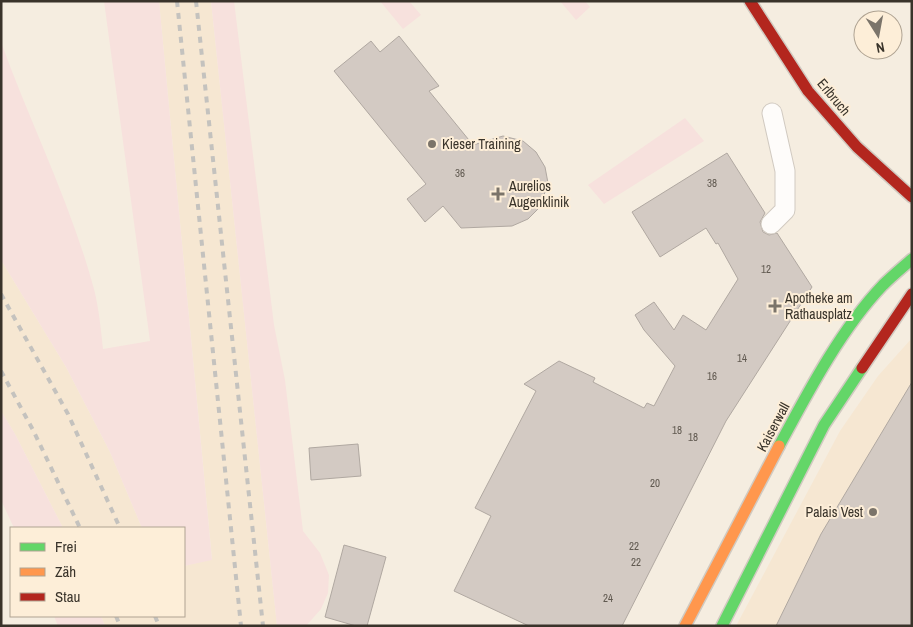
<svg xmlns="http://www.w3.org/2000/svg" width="913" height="627" font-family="'Archivo Narrow',sans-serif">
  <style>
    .built { fill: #f6e7d2 }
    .green { fill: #f7e1dd }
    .building { fill: #d3cac3; stroke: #b0a8a1 }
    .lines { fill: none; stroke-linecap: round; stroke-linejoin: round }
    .lane-casing { stroke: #d1cac1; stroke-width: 21 }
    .fast-casing { stroke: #d1cac1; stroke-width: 14 }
    .slow-casing { stroke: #d1cac1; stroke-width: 14 }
    .jam-casing { stroke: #d1cac1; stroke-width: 14 }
    .lane { stroke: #fefcfa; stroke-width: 19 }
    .fast { stroke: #63d668; stroke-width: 11 }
    .slow { stroke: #ff974d; stroke-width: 11 }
    .jam { stroke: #b3261e; stroke-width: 11 }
    .rail { stroke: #c4c2be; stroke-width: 4; stroke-dasharray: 6 6; stroke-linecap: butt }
    .poi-dot { fill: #7b746a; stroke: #fdeed8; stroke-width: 2 }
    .labels { text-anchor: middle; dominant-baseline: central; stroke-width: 4; stroke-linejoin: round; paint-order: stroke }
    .number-label { font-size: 11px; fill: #605950 }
    .street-label { font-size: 14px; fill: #39332a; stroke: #fdeed8 }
    .poi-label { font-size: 14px; fill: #39332a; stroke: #fdeed8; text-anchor: start }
  </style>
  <rect width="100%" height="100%" fill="#f5ede0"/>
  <path class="built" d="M159,1H211L277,626H105L101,616H184V566L212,559Z
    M1,260L66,367L110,452L142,528H63L15,434L1,411Z
    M912,338V626H736L840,431L878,376Z"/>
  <path class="green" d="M104,1H159L212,560L184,566V528H142L110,452L66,367L1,260V42C31,125 71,204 94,289C99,309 101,330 103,349L150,341Z
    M211,1H234L274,325L285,380L303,531L320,553L329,575L328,593L321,609L306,626H277Z
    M380,1H409L421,15L403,29Z
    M560,1H585L590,7L576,20Z
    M685,118L704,141L604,204L588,185Z
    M1,411L15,434L63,528H14L1,500Z
    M54,616H101L105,626H58Z"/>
  <path class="building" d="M399,36L439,86L429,91L473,145L503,136L523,141L536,152L545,167L548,183L540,207L528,219L512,226L461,228L443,206L425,222L407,199L426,184L334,71L371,41L380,52Z
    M727,153L765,213L760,222L763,232L769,235L777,233L812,287L726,421L622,626H529L454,591L491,516L475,508L536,391L524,384L559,361L595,378L593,382L644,408L647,403L654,406L675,366L644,330L635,315L654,302L674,330L683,315L706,330L738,279L718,243L716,244L706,228L660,257L632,212Z
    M912,382V626H776L821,534Z
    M358,444L361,476L311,480L309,448Z
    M344,545L386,557L367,626H356L325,617Z"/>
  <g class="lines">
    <g class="lane-casing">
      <path id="lane" d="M771,224L785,210V171L772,113"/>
    </g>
    <g class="fast-casing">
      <path id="fast" d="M779,446C808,392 841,329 883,285C892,276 903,267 912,259
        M722,626L824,425L862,368"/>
    </g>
    <g class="slow-casing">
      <path id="slow" d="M685,626L779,446"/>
    </g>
    <g class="jam-casing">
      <path id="jam" d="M750,1L808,91L857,147L912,197
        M862,368L912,294"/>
    </g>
    <use href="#lane" class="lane"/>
    <use href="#fast" class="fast"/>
    <use href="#slow" class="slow"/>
    <use href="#jam" class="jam"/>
    <path class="rail" d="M177,1L241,626
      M196,1L263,626
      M1,294L68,414L120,528
      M1,371L33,430L80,528
      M116,616L120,626
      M155,616L159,626"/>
  </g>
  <g class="poi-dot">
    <circle cx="432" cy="144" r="5"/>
    <path d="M495.5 186.5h5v5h5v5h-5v5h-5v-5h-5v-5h5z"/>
    <path d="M772.5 298.5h5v5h5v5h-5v5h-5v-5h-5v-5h5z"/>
    <circle cx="873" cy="512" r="5"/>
  </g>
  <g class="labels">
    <g class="number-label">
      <text x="460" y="173">36</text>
      <text x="712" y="183">38</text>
      <text x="766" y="269">12</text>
      <text x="742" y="358">14</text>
      <text x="712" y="376">16</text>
      <text x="677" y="430">18</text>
      <text x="693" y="437">18</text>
      <text x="655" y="483">20</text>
      <text x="634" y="546">22</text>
      <text x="636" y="562">22</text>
      <text x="608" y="598">24</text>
    </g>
    <g class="street-label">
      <text transform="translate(834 97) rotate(50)">Erlbruch</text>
      <text transform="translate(773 427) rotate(-62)">Kaiserwall</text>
    </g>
    <g class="poi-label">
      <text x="442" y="144">Kieser Training</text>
      <text x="509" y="186">Aurelios<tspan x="509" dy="16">Augenklinik</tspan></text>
      <text x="785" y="298">Apotheke am<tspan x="785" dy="16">Rathausplatz</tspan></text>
      <text x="863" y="512" text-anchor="end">Palais Vest</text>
    </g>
  </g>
  <rect width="913" height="627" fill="none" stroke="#39332a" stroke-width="5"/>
  <rect x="10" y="527" width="175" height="90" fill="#fdeed8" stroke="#afa392"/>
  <rect x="20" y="543" width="25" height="8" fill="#63d668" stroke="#afa392"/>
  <text x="55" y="552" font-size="15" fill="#39332a">Frei</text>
  <rect x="20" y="568" width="25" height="8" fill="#ff974d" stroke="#afa392"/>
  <text x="55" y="577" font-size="15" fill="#39332a">Zäh</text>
  <rect x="20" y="593" width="25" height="8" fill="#b3261e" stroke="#afa392"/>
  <text x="55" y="602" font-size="15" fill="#39332a">Stau</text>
  <g transform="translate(878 35) rotate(169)"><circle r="24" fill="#fdeed8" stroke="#afa392"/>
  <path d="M0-4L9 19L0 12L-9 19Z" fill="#7b746a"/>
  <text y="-8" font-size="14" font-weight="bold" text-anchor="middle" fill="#39332a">N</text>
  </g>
</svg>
